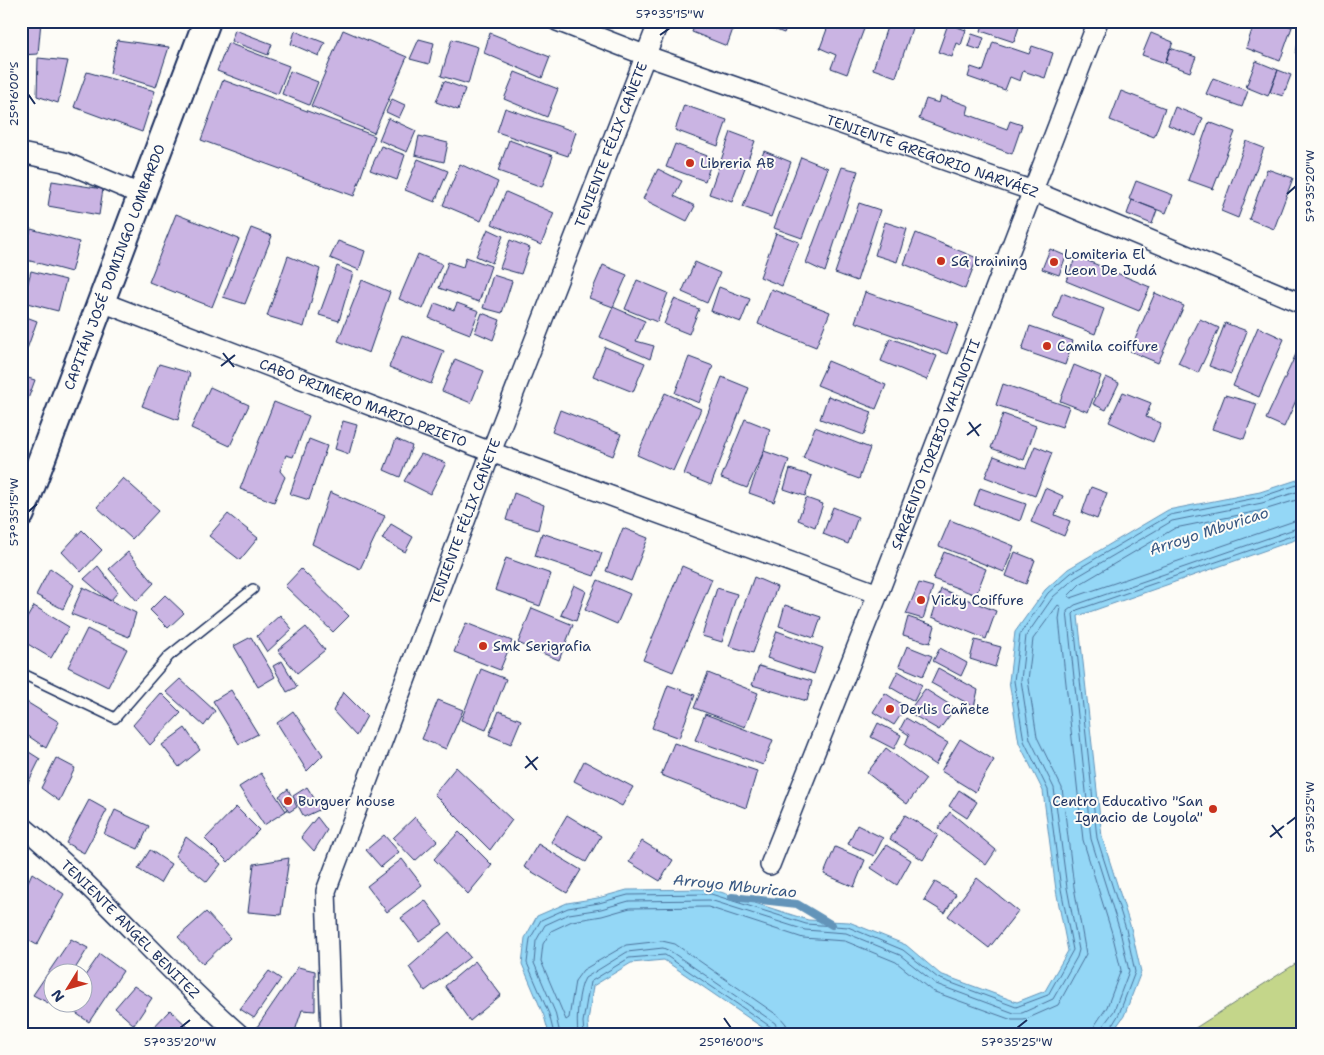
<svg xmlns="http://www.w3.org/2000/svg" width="1324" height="1055" font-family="'Shantell Sans',sans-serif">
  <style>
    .green { fill: #c4d68a; stroke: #708274 }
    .water { fill: #94d7f6; stroke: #6494b9 }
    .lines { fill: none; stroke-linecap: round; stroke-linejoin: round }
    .shore { stroke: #4b729b; stroke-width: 1 }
    .stream { stroke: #6494b9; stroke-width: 8 }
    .building { fill: #cab4e3; stroke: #1b2f5e }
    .lane-casing { stroke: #1b2f5e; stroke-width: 12 }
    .street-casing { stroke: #1b2f5e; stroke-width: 22 }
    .secondary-casing { stroke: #1b2f5e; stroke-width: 30 }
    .lane { stroke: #fdfcf7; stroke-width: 9 }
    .street { stroke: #fdfcf7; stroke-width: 19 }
    .secondary { stroke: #fdfcf7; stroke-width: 26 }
    .ticks { fill: none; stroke: #1b2f5e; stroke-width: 2 }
    .poi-dot { fill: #c8321e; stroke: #fdfcf7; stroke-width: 2 }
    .labels { text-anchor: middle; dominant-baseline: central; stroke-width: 4; stroke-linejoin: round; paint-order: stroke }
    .street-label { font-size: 14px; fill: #1b2f5e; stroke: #fdfcf7 }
    .poi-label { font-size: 14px; fill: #1b2f5e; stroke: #fdfcf7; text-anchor: start }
    .water-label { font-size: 15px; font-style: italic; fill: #395984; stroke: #fdfcf7 }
    .neatline { fill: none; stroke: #1b2f5e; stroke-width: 2 }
    .ticks-label { font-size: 12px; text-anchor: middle; fill: #1b2f5e }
  </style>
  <rect width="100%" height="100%" fill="#fdfcf7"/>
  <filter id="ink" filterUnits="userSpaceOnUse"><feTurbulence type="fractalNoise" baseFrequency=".02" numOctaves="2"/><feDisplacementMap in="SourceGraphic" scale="10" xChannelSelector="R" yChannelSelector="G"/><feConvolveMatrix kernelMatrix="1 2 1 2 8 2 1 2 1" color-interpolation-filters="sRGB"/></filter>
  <g filter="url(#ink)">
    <path class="green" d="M1303,959V1034H1186Z"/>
    <path class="water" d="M1303,478V537L1078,616L1102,837L1131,928L1141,972L1124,1016L1111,1034H772L664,960L631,963L593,986L588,1022L589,1034H549L544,1016L522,964L525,938L537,916L567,903L598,898L627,890L711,889L808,920L849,922L906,945L940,974L1017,1002L1045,991L1068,951L1056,890L1043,791L1019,743L1009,681L1015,632L1045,590L1068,569L1168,510L1260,492Z"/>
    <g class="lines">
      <path class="shore" d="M1303,498L1264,510L1175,528L1080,584L1068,596L1071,598L1303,518
        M554,1034L549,1014L527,963L530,939L541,920L568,908L599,903L628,895L711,894L806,924L848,927L903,950L938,978L1016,1007L1048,995L1073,950L1061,889L1048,790L1024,741L1014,681L1020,634L1048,593L1071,573L1170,515L1261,497L1303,483
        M560,1034L555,1012L534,963L536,941L545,925L569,914L601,909L629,901L710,900L805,930L846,933L900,955L936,984L1014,1013H1022L1053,999L1077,957L1079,950L1067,888L1054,788L1030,739L1021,680L1026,636L1053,597L1075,578L1172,521L1262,503L1303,490
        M578,1034C576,1020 578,989 585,978L627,952L663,948L670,951L775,1023L780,1034
        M584,1034L583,1022L590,982L629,958L665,955L771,1027L774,1034
        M788,1034L786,1024L780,1017L675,944L662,941L626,945L583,970L575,981L569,1018L566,1020L541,961L543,944L551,931L572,921L602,916L630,908L708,907L803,938L845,941L896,962L932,991L1012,1020H1024L1058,1005L1086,954L1074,887L1062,788L1037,737L1028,680L1033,639L1058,605L1061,607L1059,619L1083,840L1112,933L1121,970L1107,1007L1095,1025L1093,1034
        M1101,1034L1102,1027L1114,1011L1129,971L1120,931L1091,839L1067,611L1075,605L1303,526
        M1107,1034L1119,1014L1135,972L1126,929L1097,838L1073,614L1077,610L1303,532"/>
      <path class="stream" d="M732,897L797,904L832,925"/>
    </g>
    <path class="building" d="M21,21H41L38,54L21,55Z
      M696,21H721L734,26L727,46L692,32Z
      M774,21H789L784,33L771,28Z
      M830,21H867L847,74L831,68L836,55L820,48Z
      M889,21H903L913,25L896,77L873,69Z
      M984,21H1021L1014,42L981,31Z
      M1255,21H1276L1292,27L1280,61L1246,48Z
      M1279,21H1295L1292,27Z
      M1301,23H1303V55L1296,54Z
      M948,24L966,30L961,45L957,43L952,57L938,52Z
      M235,30L272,44L268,55L231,41Z
      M343,30L407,57L374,133L311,106Z
      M295,31L325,43L319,56L291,44Z
      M490,33L550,57L542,78L484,53Z
      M1151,33L1173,42L1165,63L1142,55Z
      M972,34L984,38L980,50L968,46Z
      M419,39L434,43L429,64L410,59Z
      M452,39L478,47L468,84L441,76Z
      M117,40L169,47L156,87L110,73Z
      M993,42L1029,54L1032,46L1053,53L1045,78L1023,71L1020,81L1010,77L1005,90L968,77L971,67L983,71L984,69Z
      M228,43L289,66L278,94L217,71Z
      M1170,48L1196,57L1190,72L1165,63Z
      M38,58L68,61L58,103L37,96Z
      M1256,61L1278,70L1268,96L1246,87Z
      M1278,70L1291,75L1283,96L1270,92Z
      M290,71L318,82L309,105L282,94Z
      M87,72L155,91L142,132L74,107Z
      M515,72L558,89L547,117L504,99Z
      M1213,78L1248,91L1242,107L1206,94Z
      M223,80L375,136L354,196L201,140Z
      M444,81L465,89L458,110L436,102Z
      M1121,91L1165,108L1154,137L1110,120Z
      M941,96L969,106L967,114L1007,129L1010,121L1022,125L1012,154L919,119L926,99L939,103Z
      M392,99L405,105L399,118L386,112Z
      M684,105L727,120L718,146L675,130Z
      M1175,107L1203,118L1196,136L1168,125Z
      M505,108L576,132L568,156L497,132Z
      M388,118L416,131L407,152L379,140Z
      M1209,122L1235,132L1213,189L1188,180Z
      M731,132L755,141L732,202L709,194Z
      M419,136L448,143L444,162L415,155Z
      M509,140L553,156L542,187L498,171Z
      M1246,141L1264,148L1238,218L1221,211Z
      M675,144L713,158L705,181L666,167Z
      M381,146L405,155L397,180L370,170Z
      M764,151L791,162L771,217L743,207Z
      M801,157L828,168L802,238L774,228Z
      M418,159L448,171L435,202L405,190Z
      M460,164L498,182L481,221L443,205Z
      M842,167L858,171L825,272L806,263Z
      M658,169L682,181L674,196L695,206L687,221L643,199Z
      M1267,169L1293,178L1274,229L1249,219Z
      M52,181L103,189L99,215L48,206Z
      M1136,181L1173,195L1166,213L1129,199Z
      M506,192L554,213L541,245L492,224Z
      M1132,200L1157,210L1152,224L1127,214Z
      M859,203L880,210L857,281L835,273Z
      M176,214L239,239L212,307L149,282Z
      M885,222L907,229L897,262L875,255Z
      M251,228L272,236L245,304L223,297Z
      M31,229L79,242L71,272L23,259Z
      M488,229L503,236L492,263L476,256Z
      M776,233L799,242L782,286L760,277Z
      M916,233L977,258L965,289L904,264Z
      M510,240L530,248L521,274L500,268Z
      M338,241L365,251L359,270L330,258Z
      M1050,249L1066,256L1059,275L1042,269Z
      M418,254L442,264L423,309L399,299Z
      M288,256L320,269L304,327L267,316Z
      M1076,256L1150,287L1139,311L1066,281Z
      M466,257L491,266L479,302L439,288L448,262L463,267Z
      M695,262L720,273L707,303L682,292Z
      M603,265L627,275L613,307L589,298Z
      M337,266L353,273L339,321L319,315Z
      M31,271L66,280L58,311L23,302Z
      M493,275L512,281L502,313L483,308Z
      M362,280L390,292L369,353L338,341Z
      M637,280L668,293L657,322L625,309Z
      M719,287L750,299L741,322L711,311Z
      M771,289L830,312L816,347L758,324Z
      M865,292L958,324L947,354L855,322Z
      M1062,293L1104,309L1095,334L1053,318Z
      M1155,293L1184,306L1158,363L1130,351Z
      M674,299L699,309L689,334L664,324Z
      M435,303L454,310L457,303L479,311L470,334L429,318Z
      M613,307L645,321L636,341L654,346L650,359L600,337Z
      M482,313L500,320L493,340L475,332Z
      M21,315L37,321L27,349L21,347Z
      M1200,319L1219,328L1198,373L1178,363Z
      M1225,323L1247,331L1231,374L1209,366Z
      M1030,326L1073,341L1065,365L1022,350Z
      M1258,327L1284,339L1259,397L1233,386Z
      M402,335L444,351L431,384L389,367Z
      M890,338L937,356L927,380L881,361Z
      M1302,341L1303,385L1284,427L1266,419Z
      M605,347L645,363L633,392L593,376Z
      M689,357L713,366L699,403L675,393Z
      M455,359L484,371L471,403L442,391Z
      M828,361L886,385L876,409L817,385Z
      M159,364L190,373L178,420L142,406Z
      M1074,365L1101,376L1088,412L1060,401Z
      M21,376L35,380L21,418Z
      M722,377L749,388L711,485L684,474Z
      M1106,377L1119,383L1106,410L1093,404Z
      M1003,384L1069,407L1062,427L996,405Z
      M210,387L249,405L230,446L191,428Z
      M1123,392L1151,403L1146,417L1161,423L1153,442L1109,422Z
      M665,393L701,409L673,471L637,455Z
      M1225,395L1257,404L1244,439L1212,429Z
      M828,396L872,412L864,435L820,419Z
      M274,402L309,416L293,457L286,455L280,471L285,477L274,502L240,489Z
      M560,410L621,434L613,456L552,432Z
      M1003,414L1036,426L1024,460L991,448Z
      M745,419L770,429L764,451L747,488L721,478Z
      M343,421L357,425L349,454L335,449Z
      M815,427L870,448L859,479L803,458Z
      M309,439L327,446L309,500L290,494Z
      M396,439L412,446L400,477L384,470Z
      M1035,446L1052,453L1035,496L985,477L994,456L1026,468Z
      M764,451L789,460L774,502L749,493Z
      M421,454L446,463L430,494L404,481Z
      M790,469L812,476L805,496L784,489Z
      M123,478L159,510L132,539L97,507Z
      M1091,487L1107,493L1097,519L1082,513Z
      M980,488L1026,504L1020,521L974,505Z
      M1045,488L1063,496L1055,515L1070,521L1064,536L1031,522Z
      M330,492L385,516L360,569L312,544Z
      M514,493L544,505L538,530L506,520Z
      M806,498L823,504L815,527L798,520Z
      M833,507L858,517L848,544L823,534Z
      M228,514L258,538L240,560L209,536Z
      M950,520L1014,546L1004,572L939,546Z
      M391,524L413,537L405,552L382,539Z
      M623,528L648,538L631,581L606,571Z
      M82,530L102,550L81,572L62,552Z
      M542,533L602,553L594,576L535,556Z
      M128,552L154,583L137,601L109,569Z
      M944,552L986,569L976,595L933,579Z
      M1015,552L1035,560L1026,584L1006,576Z
      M506,558L551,574L540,606L495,590Z
      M98,566L118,592L110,601L84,579Z
      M682,566L712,579L673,672L643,660Z
      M50,568L74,585L63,609L36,595Z
      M301,569L349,616L333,632L285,586Z
      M754,577L777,587L753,653L729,646Z
      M598,580L630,594L617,624L585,610Z
      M919,583L933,587L923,619L906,614Z
      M574,585L586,591L576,621L561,615Z
      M83,587L136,613L129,637L71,614Z
      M717,588L737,594L722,642L702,636Z
      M941,589L996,611L986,639L932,617Z
      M165,595L184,613L168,628L150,610Z
      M785,605L821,617L814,638L779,626Z
      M34,606L69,627L51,658L21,640V628Z
      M532,608L573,625L559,660L518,643Z
      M280,615L292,629L267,652L257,636Z
      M908,617L935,626L930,643L903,635Z
      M466,623L512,641L500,670L454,652Z
      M306,627L325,650L297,673L278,650Z
      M87,629L127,649L108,687L68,667Z
      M777,631L823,648L814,674L767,658Z
      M251,637L275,677L258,687L234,646Z
      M975,640L1001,647L995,667L970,659Z
      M907,646L932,656L923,676L899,666Z
      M940,648L967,663L961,676L933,661Z
      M282,661L297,687L287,692L273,666Z
      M759,666L812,681L807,701L752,685Z
      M938,668L978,690L974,707L931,683Z
      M481,669L506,679L486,730L461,720Z
      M898,671L922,685L914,701L890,687Z
      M708,673L758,693L745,727L694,708Z
      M180,679L215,711L204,726L166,692Z
      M668,685L695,695L679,738L652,728Z
      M925,689L955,708L939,730L908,712Z
      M231,690L258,734L239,744L213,701Z
      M343,692L367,716L356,736L333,711Z
      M161,693L181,713L150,745L133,725Z
      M885,693L906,707L894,725L873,712Z
      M438,700L463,710L446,749L422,739Z
      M25,701L59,722L46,748L21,731V708Z
      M293,711L323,755L307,771L277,723Z
      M499,711L521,720L511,744L489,735Z
      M705,714L773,740L763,765L695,740Z
      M906,718L948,743L935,765L905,745L909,735L900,729Z
      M878,723L901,735L894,749L871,737Z
      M185,728L200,750L179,767L162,745Z
      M960,739L994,760L975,792L941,771Z
      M674,743L757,771L746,808L661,775Z
      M21,747L40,759L23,793L21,791Z
      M886,748L926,779L907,804L867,773Z
      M56,758L75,768L59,801L41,788Z
      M584,761L633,787L622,806L574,781Z
      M456,767L512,820L490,850L434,794Z
      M261,773L286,811L264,825L239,787Z
      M307,787L321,809L304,817L293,796Z
      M288,789L297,807L289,812L279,796Z
      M959,790L977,802L967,818L949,806Z
      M89,800L107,810L84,853L66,843Z
      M236,807L259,830L228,862L205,839Z
      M115,810L149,826L138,849L104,834Z
      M950,812L996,850L986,865L938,828Z
      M567,815L601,836L586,862L551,842Z
      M905,815L938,835L923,860L890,839Z
      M317,817L327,830L314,851L301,837Z
      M415,817L437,841L415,861L393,838Z
      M857,825L883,838L874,856L848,844Z
      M459,832L492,865L468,894L434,859Z
      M384,835L399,852L381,867L366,850Z
      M186,837L221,864L207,882L175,856Z
      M642,841L673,860L660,881L629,862Z
      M538,844L581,870L567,893L524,867Z
      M887,845L911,860L897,885L871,868Z
      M835,847L865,860L854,887L824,874Z
      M150,850L171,864L160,883L138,869Z
      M289,858L281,915L248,912L254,864Z
      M402,859L422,885L387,912L367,886Z
      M32,873L64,894L37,945L21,936V897Z
      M977,878L1018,911L989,948L948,916Z
      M935,882L956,894L945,913L924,900Z
      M425,900L443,924L419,941L401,918Z
      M206,912L230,938L203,964L178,937Z
      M449,932L470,957L425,991L409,967Z
      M71,939L88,948L73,972H52V1002H55L54,1006L33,995Z
      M100,954L123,971L89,1022L65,1006L67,1002H82V980Z
      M475,961L501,995L470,1021L445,986Z
      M298,967L315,971V1011L302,1010L294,1034H273L257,1027Z
      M269,971L281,979L254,1018L240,1009Z
      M134,986L152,998L134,1025L115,1008Z
      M170,1010L192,1031L190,1034H147Z"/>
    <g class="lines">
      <g class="lane-casing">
        <path id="lane" d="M21,673L115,718L169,656L253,589"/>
      </g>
      <g class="street-casing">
        <g id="street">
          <path id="s1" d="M557,21L647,56L1033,191L1303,304"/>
          <path d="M21,153L64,162L142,195"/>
          <path id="s2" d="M102,302L491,452L878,594"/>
          <path id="s3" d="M21,825C99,889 163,968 239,1034"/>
          <path id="s4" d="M770,865L878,594L1098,21"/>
          <path id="s5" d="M331,1034L326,891L491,452L659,21"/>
        </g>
      </g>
      <g class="secondary-casing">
        <g id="secondary">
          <path id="s6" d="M21,514L207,21"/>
        </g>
      </g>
      <use href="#lane" class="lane"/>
      <use href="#street" class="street"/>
      <use href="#secondary" class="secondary"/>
    </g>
  </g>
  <path class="ticks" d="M660,35L670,28M28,94L35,104M1287,194L1296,186M223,353L234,367M221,366L235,355M969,422L979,436M967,435L981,424M28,512L37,504M526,756L537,770M525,768L538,757M1287,824L1296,817M1272,825L1282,838M1270,837L1284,826M724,1018L731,1028M180,1028L190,1020M1017,1028L1027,1020"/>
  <g class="poi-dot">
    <circle cx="690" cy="163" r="5"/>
    <circle cx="941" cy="261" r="5"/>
    <circle cx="1054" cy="262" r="5"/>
    <circle cx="1047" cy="346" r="5"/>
    <circle cx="921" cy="600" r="5"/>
    <circle cx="483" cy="646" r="5"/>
    <circle cx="890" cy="709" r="5"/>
    <circle cx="288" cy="801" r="5"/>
    <circle cx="1213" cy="809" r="5"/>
  </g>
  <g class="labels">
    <g class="street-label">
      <text stroke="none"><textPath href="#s5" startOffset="942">TENIENTE FÉLIX CAÑETE</textPath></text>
      <text stroke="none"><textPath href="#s1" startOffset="399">TENIENTE GREGORIO NARVÁEZ</textPath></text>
      <text stroke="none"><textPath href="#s6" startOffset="264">CAPITÁN JOSÉ DOMINGO LOMBARDO</textPath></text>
      <text stroke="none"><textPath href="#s2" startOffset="280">CABO PRIMERO MARIO PRIETO</textPath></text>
      <text stroke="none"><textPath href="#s4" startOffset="452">SARGENTO TORIBIO VALINOTTI</textPath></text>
      <text stroke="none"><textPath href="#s5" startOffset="538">TENIENTE FÉLIX CAÑETE</textPath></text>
      <text stroke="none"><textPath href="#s3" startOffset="151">TENIENTE ANGEL BENITEZ</textPath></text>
    </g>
    <g class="poi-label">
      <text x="700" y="163">Libreria AB</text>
      <text x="1064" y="254">Lomiteria El<tspan x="1064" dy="16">Leon De Judá</tspan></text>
      <text x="951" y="261">SG training</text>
      <text x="1057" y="346">Camila coiffure</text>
      <text x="931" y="600">Vicky Coiffure</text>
      <text x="493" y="646">Smk Serigrafia</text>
      <text x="900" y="709">Derlis Cañete</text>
      <text x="298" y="801">Burguer house</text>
      <text x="1203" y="801" text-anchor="end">Centro Educativo "San<tspan x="1203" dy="16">Ignacio de Loyola"</tspan></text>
    </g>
    <g class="water-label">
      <text transform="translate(1209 531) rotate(-18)">Arroyo Mburicao</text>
      <text transform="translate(735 886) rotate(6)">Arroyo Mburicao</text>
    </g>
  </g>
  <rect width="1324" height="1055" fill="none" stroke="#fdfcf7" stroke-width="55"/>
  <g transform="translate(68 988) rotate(233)"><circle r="24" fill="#fdfcf7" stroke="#a3aaba"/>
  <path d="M0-4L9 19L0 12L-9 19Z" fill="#c8321e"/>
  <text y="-8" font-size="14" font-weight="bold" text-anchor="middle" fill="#1b2f5e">N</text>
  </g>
  <rect x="28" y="28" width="1268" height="1000" class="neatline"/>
  <g class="ticks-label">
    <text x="670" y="18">57°35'15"W</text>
    <text transform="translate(14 94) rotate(-90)" y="4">25°16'00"S</text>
    <text transform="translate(1310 186) rotate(-90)" y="4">57°35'20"W</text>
    <text transform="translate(14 512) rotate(-90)" y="4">57°35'15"W</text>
    <text transform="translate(1310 817) rotate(-90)" y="4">57°35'25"W</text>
    <text x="180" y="1046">57°35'20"W</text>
    <text x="731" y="1046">25°16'00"S</text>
    <text x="1017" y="1046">57°35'25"W</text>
  </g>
</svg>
